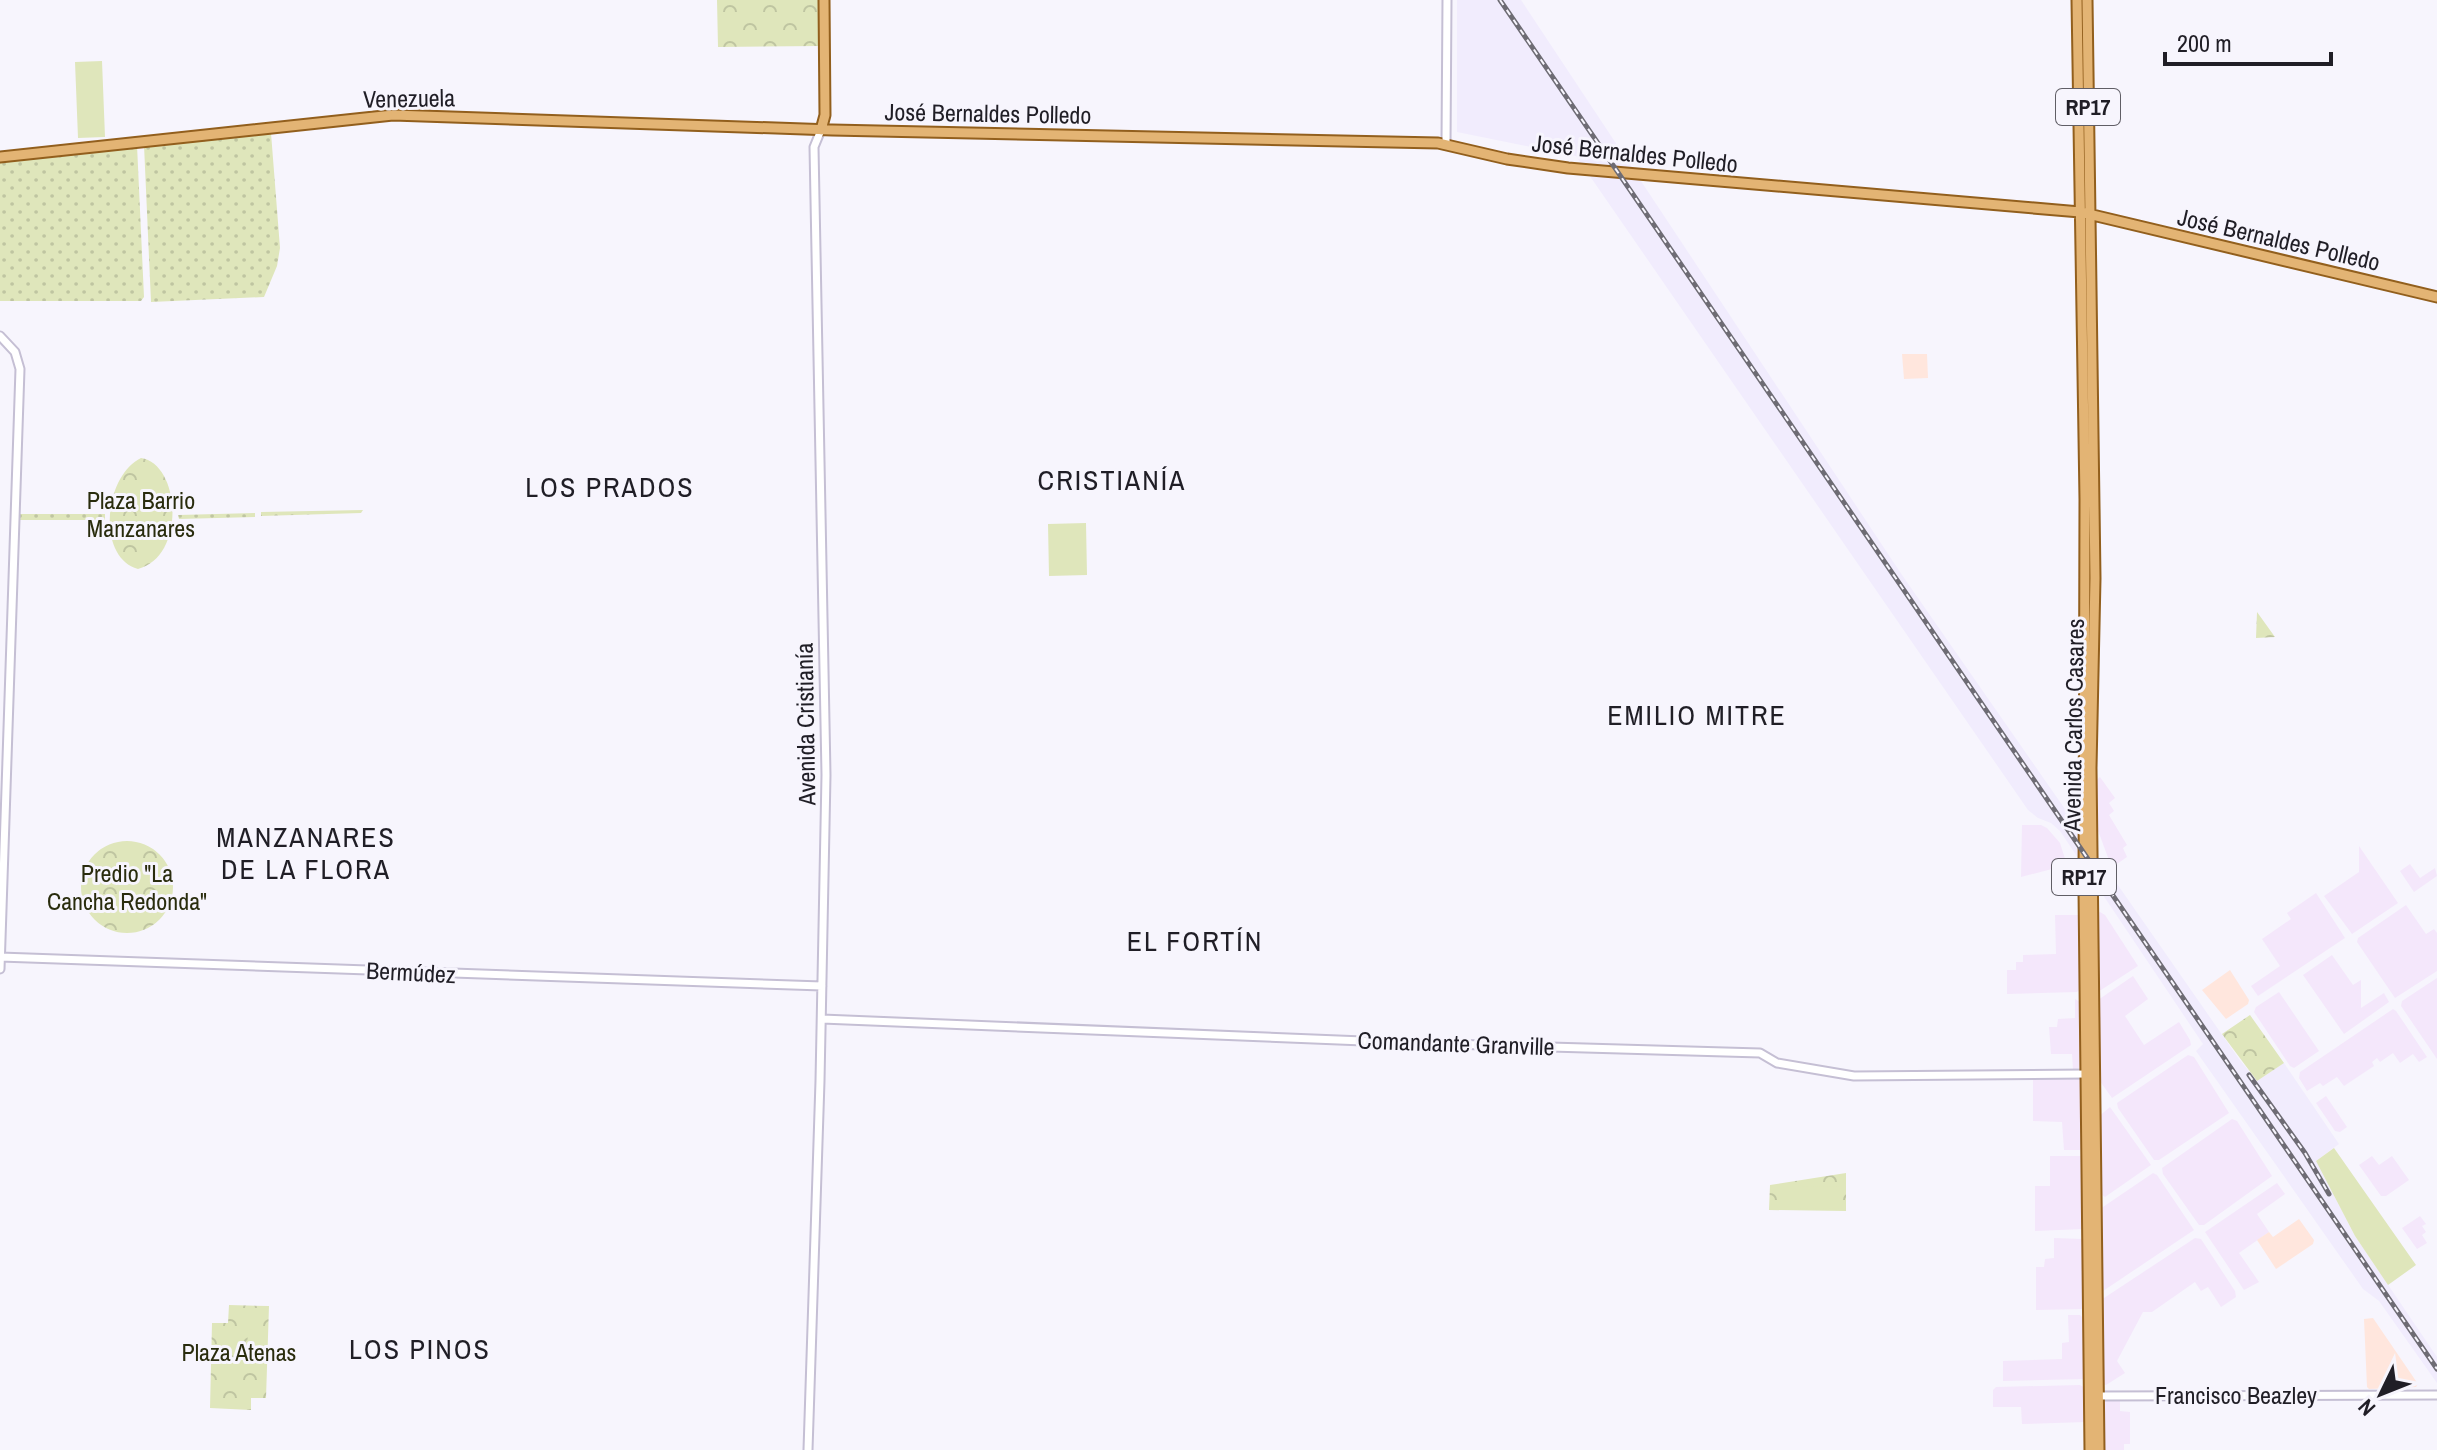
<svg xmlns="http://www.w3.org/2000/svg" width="2437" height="1450" font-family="'Archivo Narrow',sans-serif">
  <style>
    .commercial { fill: #f4e7fb }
    .built { fill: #f1ecfd }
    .education { fill: #ffe6dd }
    .grass { fill: url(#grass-dots) }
    .park { fill: url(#park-crowns) }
    .pitch { fill: #dfe6bb }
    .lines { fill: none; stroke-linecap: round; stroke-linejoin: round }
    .minor-casing { stroke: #c5bfd4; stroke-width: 11 }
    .major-casing { stroke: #925f1d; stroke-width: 13 }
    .minor { stroke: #fff; stroke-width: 7 }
    .major { stroke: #e3b474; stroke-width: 9 }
    .rail-casing { stroke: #6e6c74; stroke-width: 5 }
    .rail { stroke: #f7f5fd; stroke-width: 2; stroke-dasharray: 6; stroke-linecap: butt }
    .labels { text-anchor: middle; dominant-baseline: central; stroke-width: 6; stroke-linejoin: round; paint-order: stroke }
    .shield { fill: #f7f5fd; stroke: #605e66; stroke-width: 2 }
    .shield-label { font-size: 22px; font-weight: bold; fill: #201e26 }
    .street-label { font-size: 24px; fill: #201e26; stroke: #f7f5fd }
    .park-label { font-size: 24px; fill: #292c0d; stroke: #f7f5fd }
    .quarter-label { font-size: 28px; letter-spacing: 2px; fill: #201e26; stroke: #f7f5fd }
  </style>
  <defs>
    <pattern id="grass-dots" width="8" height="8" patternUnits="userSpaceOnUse" patternTransform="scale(2)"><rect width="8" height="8" fill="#dfe6bb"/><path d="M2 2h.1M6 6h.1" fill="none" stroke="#bfc5a1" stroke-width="1.8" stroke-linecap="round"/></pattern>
    <pattern id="park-crowns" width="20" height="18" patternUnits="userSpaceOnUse" patternTransform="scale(2)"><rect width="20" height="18" fill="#dfe6bb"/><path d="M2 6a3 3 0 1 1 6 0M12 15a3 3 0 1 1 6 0" fill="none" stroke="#bfc5a1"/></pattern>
  </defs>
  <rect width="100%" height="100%" fill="#f7f5fd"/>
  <path class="commercial" d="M2100,777L2115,798L2109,803L2114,811L2109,815L2127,845L2123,848L2127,857L2114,866L2110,863L2096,825L2095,781Z
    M2022,825H2041L2047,828L2060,843L2067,865L2021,877Z
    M2359,846L2398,903L2352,934L2324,896L2359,872Z
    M2410,864L2420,878L2435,868L2437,876L2414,892L2400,871Z
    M2316,893L2345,938L2258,996L2251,986L2280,966L2262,939L2291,919L2287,913Z
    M2406,905L2426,934L2434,929L2437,933V971L2395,998L2357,942L2358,938Z
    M2100,912L2105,915L2138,966L2101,990H2098L2097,913Z
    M2055,915H2078L2082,918L2081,988L2077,992L2007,994V970H2016V962H2023V955L2056,954Z
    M2332,955L2353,985L2361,980V1008L2384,993L2389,1002L2344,1034L2303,975Z
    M2133,976L2148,999L2125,1016L2144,1045L2179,1022L2190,1040L2191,1045L2112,1098L2097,1077L2098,1000Z
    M2437,978V1059L2401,1006L2402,1001Z
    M2279,992L2319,1051L2294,1068L2290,1066L2254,1012L2256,1007Z
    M2075,999L2082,1003V1067L2073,1070L2072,1054H2051L2049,1027H2057L2058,1019L2075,1018Z
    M2393,1009L2396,1011L2427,1057L2419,1062L2413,1054L2400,1063L2393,1053L2380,1062L2377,1058L2372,1062L2374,1066L2344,1086L2337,1077L2323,1086L2320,1083L2307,1091L2299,1078L2300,1072Z
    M2188,1055L2194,1057L2229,1113L2159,1160H2154L2118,1108L2117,1103Z
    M2033,1077L2082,1079L2081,1150H2064L2062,1122L2033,1121Z
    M2326,1096L2347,1127L2340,1132L2335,1131L2316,1103Z
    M2110,1107L2151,1165L2105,1197L2098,1192V1117Z
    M2232,1119L2237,1121L2272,1176L2204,1225H2199L2163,1174L2162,1168Z
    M2050,1156H2081L2084,1159L2083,1229L2035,1231V1186H2050Z
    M2372,1156L2379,1165L2392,1156L2409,1180L2386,1196H2381L2359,1165Z
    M2153,1173L2157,1175L2194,1230L2103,1291L2100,1209Z
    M2277,1183L2285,1194L2257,1214L2269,1232L2239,1253L2259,1282L2244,1290L2205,1232Z
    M2420,1216L2426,1224L2422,1226L2426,1232L2422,1235L2427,1243L2417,1249L2402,1228Z
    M2054,1238L2083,1239L2084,1309L2036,1310V1267H2044L2045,1259L2054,1258Z
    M2195,1238L2201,1239L2235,1291L2236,1297L2221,1307L2208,1287L2201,1291L2195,1282L2152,1312H2143L2117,1361L2125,1373L2106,1385L2102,1384L2101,1300Z
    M2068,1315H2080L2084,1319L2085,1379L2003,1381V1361L2062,1359V1343L2069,1342Z
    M2080,1385L2085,1388L2086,1422L2022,1424L2021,1407H1993V1390L1996,1387Z
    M2107,1400H2120V1411L2130,1412V1444H2124V1450H2103L2102,1403Z"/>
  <path class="built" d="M1457,0H1521L1902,575L2239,1059L2257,1081L2284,1063L2339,1144L2316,1161L2355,1236L2437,1357V1383L2379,1301L2363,1289L2196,1051L2203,1044L2060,831L2051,823L2038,818L2028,810L1576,156L1457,132Z"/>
  <path class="education" d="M1902,354H1927L1928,378L1904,379Z
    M2230,970L2249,1000L2248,1004L2226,1019L2202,990Z
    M2299,1219L2314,1240L2313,1244L2276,1269L2257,1240L2269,1232L2273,1237Z
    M2373,1318L2418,1384L2416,1387L2369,1389L2367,1387L2364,1319Z"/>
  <path class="grass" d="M271,133L280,248L277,266L264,297L151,302L144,145Z
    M137,145L144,297L141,301H0V160Z
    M363,510L361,513L261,516V512Z
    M255,513V517L179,519L178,515Z
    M20,514H105V520H20Z"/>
  <path class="park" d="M717,0H821V46L718,47Z
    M141,458C181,464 186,557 138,569C96,557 104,476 141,458Z
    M2257,612L2275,637L2256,638Z
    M81 887a46 46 0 1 1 92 0a46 46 0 1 1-92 0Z
    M2250,1015L2284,1063L2257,1081L2222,1034Z
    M1846,1173V1211L1769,1210L1770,1185Z
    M229,1305L269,1306L266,1398H251V1410L210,1408L212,1323H228Z"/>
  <path class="pitch" d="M102,61L105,137L78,138L75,62Z
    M1086,523L1087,575L1049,576L1048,524Z
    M2334,1148L2416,1265L2388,1285L2355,1236L2316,1161Z
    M1842,1186V1208L1795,1209V1187Z
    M248,1329L264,1330L263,1354L247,1353Z"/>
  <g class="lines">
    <g class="minor-casing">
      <path id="minor" d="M1446,144L1447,0
        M0,336L15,352L20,369L0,969
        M0,957L822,986
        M822,1019L1413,1043L1760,1053L1777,1063L1854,1076L2086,1074
        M2097,1394L2098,1396L2437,1395
        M808,1450L820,1081L826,775L814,147L821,130"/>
    </g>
    <g class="major-casing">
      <path id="major" d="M2077,0L2085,499L2084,890L2090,1450
        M2087,0L2095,578L2091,768L2099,1450
        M821,130L825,115L824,0
        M0,157L393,115L832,130L1438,143L1507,159L1568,168L2080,212L2437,297"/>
    </g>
    <use href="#minor" class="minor"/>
    <use href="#major" class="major"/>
    <g class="rail-casing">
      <path id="rail" d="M1500,0L2437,1369
        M2249,1075L2305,1153L2329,1194"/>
    </g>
    <use href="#rail" class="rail"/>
  </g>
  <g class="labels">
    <g class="shield">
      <rect x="2056" y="89" width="64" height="36" rx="6"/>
      <rect x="2052" y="859" width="64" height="36" rx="6"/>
    </g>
    <g class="shield-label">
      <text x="2088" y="107">RP17</text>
      <text x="2084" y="877">RP17</text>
    </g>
    <g class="street-label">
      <text transform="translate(409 98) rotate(-1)">Venezuela</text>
      <text transform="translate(988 113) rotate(1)">José Bernaldes Polledo</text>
      <text transform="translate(1635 153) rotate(6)">José Bernaldes Polledo</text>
      <text transform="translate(2279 239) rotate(13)">José Bernaldes Polledo</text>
      <text transform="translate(805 724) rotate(-91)">Avenida Cristianía</text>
      <text transform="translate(2073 725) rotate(-89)">Avenida Carlos Casares</text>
      <text transform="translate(411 972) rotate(3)">Bermúdez</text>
      <text transform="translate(1456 1043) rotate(2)">Comandante Granville</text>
      <text x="2236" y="1395">Francisco Beazley</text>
    </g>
    <g class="park-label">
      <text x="141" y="500">Plaza Barrio<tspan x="141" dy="28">Manzanares</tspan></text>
      <text x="127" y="873">Predio "La<tspan x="127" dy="28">Cancha Redonda"</tspan></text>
      <text x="239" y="1352">Plaza Atenas</text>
    </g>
    <g class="quarter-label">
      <text x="1112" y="480">CRISTIANÍA</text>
      <text x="610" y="487">LOS PRADOS</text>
      <text x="1697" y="715">EMILIO MITRE</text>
      <text x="306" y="837">MANZANARES<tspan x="306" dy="32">DE LA FLORA</tspan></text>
      <text x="1195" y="941">EL FORTÍN</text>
      <text x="420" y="1349">LOS PINOS</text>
    </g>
  </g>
  <g transform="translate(2381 1394) rotate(227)" stroke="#f7f5fd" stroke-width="6" paint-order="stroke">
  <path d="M0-6L14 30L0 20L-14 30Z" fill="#201e26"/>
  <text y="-12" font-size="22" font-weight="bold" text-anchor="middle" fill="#201e26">N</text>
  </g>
  <path d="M2165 52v12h166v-12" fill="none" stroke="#201e26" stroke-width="4"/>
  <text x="2177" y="52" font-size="24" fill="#201e26" stroke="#f7f5fd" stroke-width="6" paint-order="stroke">200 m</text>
</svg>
